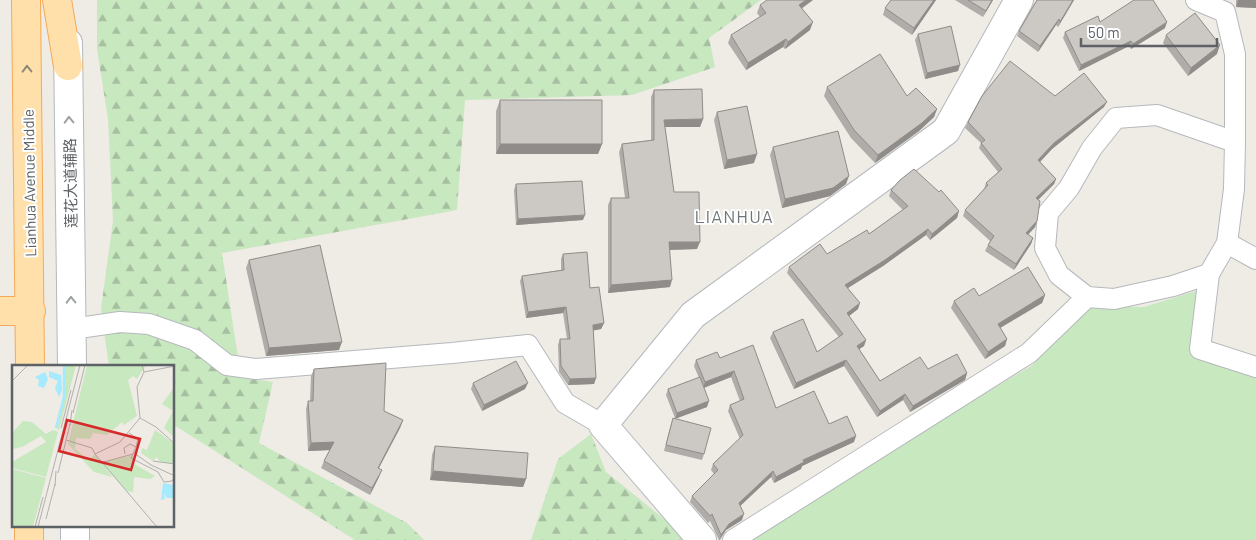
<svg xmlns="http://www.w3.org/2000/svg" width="1256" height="540" font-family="Barlow,'Noto Sans SC',sans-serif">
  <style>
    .green { fill: #c8e8c0 }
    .forest { fill: url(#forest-firs) }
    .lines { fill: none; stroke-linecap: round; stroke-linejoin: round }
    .street-casing { stroke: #b5b9bc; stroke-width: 22 }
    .secondary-casing { stroke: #b3b9bd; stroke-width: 30 }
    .primary-casing { stroke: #f6a957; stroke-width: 30 }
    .street { stroke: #fff; stroke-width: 20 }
    .secondary { stroke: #fff; stroke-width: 28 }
    .primary { stroke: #ffe0aa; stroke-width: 28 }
    .wall { fill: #afaca9 }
    .shaded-wall { fill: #8f8c89 }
    .building { fill: #ccc8c4; stroke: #8f8c89 }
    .oneway { stroke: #8d887a }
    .oneway2 { stroke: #9da1a3 }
    .labels { text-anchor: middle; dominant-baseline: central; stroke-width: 4; stroke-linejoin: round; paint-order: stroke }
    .street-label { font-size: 15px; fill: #5c6266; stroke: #fff }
    .quarter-label { font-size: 18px; letter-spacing: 1px; fill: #6d7578; stroke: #fff }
    .inset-river { fill: none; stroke: #a5eaff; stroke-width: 2.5 }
    .inset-road { fill: none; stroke: #b0b0ae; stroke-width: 1 }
    .view { fill: #d62828; fill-opacity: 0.15; stroke: #d62828; stroke-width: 2.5 }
    .inset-edge { fill: none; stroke: #5c6266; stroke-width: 2.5 }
  </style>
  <defs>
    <pattern id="forest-firs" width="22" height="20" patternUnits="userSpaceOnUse" patternTransform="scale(1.25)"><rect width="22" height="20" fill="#c8e8c0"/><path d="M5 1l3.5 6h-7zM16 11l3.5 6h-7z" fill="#a6bfa0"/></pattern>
  </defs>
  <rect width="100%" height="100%" fill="#efebe5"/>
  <path class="green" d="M1196,291L1192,353L1256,378V540H743L1031,366L1092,306L1144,307Z"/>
  <path class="forest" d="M97,0H761L709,38L715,67L632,95L465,100L457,210L222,253L241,377L273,382L259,443L407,523L424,540H355L174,425V366H109L101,309L113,221L108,119L97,49Z
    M591,434L606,472L690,540H531L558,459Z"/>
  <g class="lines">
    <g class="street-casing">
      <path id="street" d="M1196,0L1225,12L1235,54V142
        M1227,243L1256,259
        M1087,297L1059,275L1045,248L1048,213L1069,188L1092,148L1116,118L1157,115L1235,142L1234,189L1227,243L1209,274
        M72,329L120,322L149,324L195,340L227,365L256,369L452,353L528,345L565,403L603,425
        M733,540L1029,353L1087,297L1114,299L1173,286L1209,274L1200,349L1256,367"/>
    </g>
    <g class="secondary-casing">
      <path id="secondary" d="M68,43L72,366
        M75,526V540
        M702,540L603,425L693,315L946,131L1019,0"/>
    </g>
    <g class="primary-casing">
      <path id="primary" d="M26,0L30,366
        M57,0L68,66
        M0,311H31
        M29,540V526"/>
    </g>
    <use href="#street" class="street"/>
    <use href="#secondary" class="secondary"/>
    <use href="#primary" class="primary"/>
  </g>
  <path class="wall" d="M891,0H936L912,35L883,15L885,8Z
    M955,0H993L983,17Z
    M1037,0H1074L1058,27L1056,25L1038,52L1017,36L1019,31Z
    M1236,0H1256V8L1236,7Z
    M760,5L802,8L810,30L785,49L783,47L746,70L728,43L731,35L760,17L757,13Z
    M1100,22L1165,28L1131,49L1129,46L1079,71L1063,38L1065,32Z
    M918,34L958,71L925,79L915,40Z
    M1166,35L1217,54L1188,76L1163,43Z
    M827,87L907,96L937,109L934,117L919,131L875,163L851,138L824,96Z
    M654,90L703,119L700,127H665L674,192L697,249L670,250V287L608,293V205L611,198H625L619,152L622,144L651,140V97Z
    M1055,96L1104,107L1052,149L1040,162L1056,179L1054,184L1038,200L1035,227L1028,235L1033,238L1031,244L1014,270L985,251L990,241L963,216L965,210L984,189L986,183L998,172L979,148L981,143L965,128L968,122Z
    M500,100L602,144L598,154H496V111Z
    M717,112L754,163L724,169L714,120Z
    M773,147L846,184L830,196L782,208L770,155Z
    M516,184L583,220L516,225L514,190Z
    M891,190L959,211L957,218L930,240L926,235L883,266L848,288L858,309L849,316L866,340L864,346L859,349L880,381L928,369L967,373L965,380L910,412L903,400L877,417L844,366L794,389L770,338L773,332L817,352L839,337L787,273L789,267L827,254L869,234L903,210L889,196Z
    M563,254L590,288L604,323L601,329L593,330L596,378L594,384L568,385L559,372L558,345L560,339H567L563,313L526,318L520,281L522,276L561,270V259Z
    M249,260L339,350L266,356L246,268Z
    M1045,295L1042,303L1000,328L1007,339L1005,346L985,359L951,308L954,301L979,296Z
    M720,358L776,408L829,424L854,442L802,466L801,469L774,483L771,477L740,506L742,520L726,530L720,540H719L710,521L708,523L690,502L692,496L714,474L711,470L713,464L740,439L728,411L730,405L740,401L731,377L704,388L707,407L675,418L704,454L702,460L664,451L671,424L673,418H675L666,395L668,389L699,378L694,366L696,360Z
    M314,369L384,411L403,420L400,428L379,468V477L370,495L321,468L324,461L330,450L308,451L306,409L308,401H310L311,376Z
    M473,383L525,389L482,411L471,389Z
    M435,446L526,479L523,487L430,480L432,455Z"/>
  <path class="shaded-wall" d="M806,0H813L797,12L799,5Z
    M934,0H936L912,35L914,28Z
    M992,0H993L983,17L986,11Z
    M1073,0H1074L1058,27L1060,22Z
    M1238,0H1256V8L1236,7Z
    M1059,19L1056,25L1038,52L1040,46Z
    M813,22L810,30L785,49L788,42Z
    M1167,22L1165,28L1131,49L1133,44Z
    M786,39L783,47L746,70L748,63Z
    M1131,41L1129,46L1079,71L1081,65Z
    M1220,45L1217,54L1188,76L1191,68Z
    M960,65L958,71L925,79L927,73Z
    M1107,102L1104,107L1052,149L1036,166L1038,160L1054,143Z
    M937,109L934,117L919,131L875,163L878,155Z
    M703,119L700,127H662L664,120Z
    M500,144H602L598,154H496Z
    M757,154L754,163L724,169L727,160Z
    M849,176L846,184L830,196L782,208L785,199Z
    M1056,179L1054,184L1034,204L1036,198Z
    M959,211L957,218L930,240L932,234Z
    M585,215L583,220L516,225L518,219Z
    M1037,221L1035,227L1024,239L1026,233Z
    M928,229L926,235L883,266L843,291L845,285Z
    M1033,238L1031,244L1014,270L1016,264Z
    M669,242H700L697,249L666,250Z
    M672,280L670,287L608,293L611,285Z
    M1045,295L1042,303L995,331L998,324Z
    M860,303L858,309L845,319L847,313Z
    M566,307L563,313L526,318L528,312Z
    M604,323L601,329L591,331L593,325Z
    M1007,339L1005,346L985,359L988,352Z
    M866,340L864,346L855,352L857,346Z
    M342,342L339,350L266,356L269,348Z
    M846,360L844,366L794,389L796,383Z
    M734,371L731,377L703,388L705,382Z
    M967,373L965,380L910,412L913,406Z
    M596,378L594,384L568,385L570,379Z
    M528,383L525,389L482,411L484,405Z
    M905,394L903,400L877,417L880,411Z
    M709,401L707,407L675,419L677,413Z
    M403,420L400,428L375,475L378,468Z
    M856,436L854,442L802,466L801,469L774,483L776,477L803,460Z
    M334,442L331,450L308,451L311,443Z
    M382,470L379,477L370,495L372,488Z
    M433,471L526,479L523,487L430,480Z
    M773,471L771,477L737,509L739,503Z
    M744,514L742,520L726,530L719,540L721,535L729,524Z"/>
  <path class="building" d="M767,0H806L799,5L813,22L788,42L786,39L748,63L731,35L766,13L760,5Z
    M891,0H934L914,28L885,8Z
    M968,0H992L986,11Z
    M1037,0H1073L1060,22L1059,19L1040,46L1019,31Z
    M1134,0H1153L1167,22L1133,44L1131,41L1081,65L1065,32L1098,16L1100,22Z
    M1195,13L1220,45L1191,68L1166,35Z
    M951,26L960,65L927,73L918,34Z
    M880,54L907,96L916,88L937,109L922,123L878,155L854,130L827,87Z
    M1010,61L1055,96L1084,73L1107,102L1054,143L1038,160L1056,179L1036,198L1040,201L1037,221L1026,233L1033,238L1016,264L988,245L994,236L965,210L988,185L986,183L1002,169L981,143L985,140L968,122L982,96Z
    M702,89L703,119L664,120L674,192H699L700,242H669L672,280L611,285V198H629L622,144L654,140V90Z
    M500,100H602V144H500Z
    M747,106L757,154L727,160L717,112Z
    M838,131L849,176L833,188L785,199L773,147Z
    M914,169L939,192L941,190L959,211L932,234L928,229L885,260L845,285L860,303L847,313L866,340L857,346L880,381L920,357L928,369L957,354L967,373L913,406L905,394L880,411L846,360L796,383L773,332L803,319L817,352L843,334L789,267L820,244L827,254L867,230L869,234L908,206L891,190L900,180Z
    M582,181L585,215L518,219L516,184Z
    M320,245L342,342L269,348L249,260Z
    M587,252L590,288L599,287L604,323L593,325L596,378L570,379L561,366L560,339H570L566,307L528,312L522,276L564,270L563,254Z
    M1028,267L1045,295L998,324L1007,339L988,352L954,301L974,288L979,296Z
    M753,345L776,408L814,391L829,424L847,416L856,436L803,460L804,462L776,477L773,471L739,503L744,514L729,524L721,535L712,514L710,516L692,496L718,470L713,464L743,435L730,405L744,399L734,371L705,382L696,360L717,352L720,358Z
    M516,361L528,383L484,405L473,383Z
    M386,363L384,411L403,420L378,468L382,470L372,488L324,461L334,442L311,443L308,401H313L314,369Z
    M700,377L709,401L677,413L668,389Z
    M673,418L711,428L704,454L666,445Z
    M435,446L528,453L526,479L433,471Z"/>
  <defs><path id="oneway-chevron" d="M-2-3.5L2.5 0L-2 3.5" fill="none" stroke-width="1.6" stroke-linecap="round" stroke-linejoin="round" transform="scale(1.25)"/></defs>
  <use class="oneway" href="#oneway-chevron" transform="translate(27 69) rotate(-91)"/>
  <g class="oneway2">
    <use href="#oneway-chevron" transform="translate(69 120) rotate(-91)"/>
    <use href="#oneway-chevron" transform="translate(71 300) rotate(-91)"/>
  </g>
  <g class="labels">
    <g class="street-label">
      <text transform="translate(29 183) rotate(-91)">Lianhua Avenue Middle</text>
      <text transform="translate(70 183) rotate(-91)">莲花大道辅路</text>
    </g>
    <g class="quarter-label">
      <text x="734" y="216">LIANHUA</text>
    </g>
  </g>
  <g transform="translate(12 365)">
    <rect width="162" height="162" fill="#efebe5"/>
    <path d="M53,0H64L47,65L45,64L53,29ZM162,23V72L152,63L161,46L150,39ZM11,56L20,57L34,69L41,65L46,67L34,112L0,103V97L34,77L29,71L10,82L0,84V68ZM120,90L122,99L143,111L138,114L122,112L121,127L115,126L89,98Z" fill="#c8e8c0"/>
    <path d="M75,0H134L125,14L121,11L116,15L125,51L112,60L110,57L95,70L81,68L78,74L64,73L63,84L77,95L83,89L100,112L82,107L56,79ZM143,65L161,78L162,98H150L144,92L141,96L129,88L130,83L135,85ZM0,104L34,113L21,162H0Z" fill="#c8e8c0"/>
    <path d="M37,6L49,10L50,25L47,32L43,23L46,16L37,12ZM33,7L36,14L32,23L26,21L27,15L23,12ZM151,118L162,120V133H155L152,128L153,134L149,135Z" fill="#a5eaff"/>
    <path class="inset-river" d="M44,63L52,32V0"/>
    <path class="inset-road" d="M130,0L132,7L125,22L128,53L108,77L83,89L145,162M132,7L163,1M0,16L16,0M61,48L73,0M128,53L144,62L163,79M58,60L60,45M49,63L59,25M117,68L126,74L124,82M54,75L80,83L83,89M122,88L139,100L163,111M113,89L112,83L118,79L124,82L121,89M141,96L163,99M88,98L121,89L119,93L146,107L152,117L160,116L163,111M46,108L58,59M43,121L44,106M34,154L43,119M23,162L31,132M26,162L68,0"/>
    <path class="view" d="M55,55L128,74L119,105L47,86Z"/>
    <rect width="162" height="162" class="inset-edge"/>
  </g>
  <path d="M1081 38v8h136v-8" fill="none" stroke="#5c6266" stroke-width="2.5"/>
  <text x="1088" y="38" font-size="15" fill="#5c6266" stroke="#ffffff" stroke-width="4" paint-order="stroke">50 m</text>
</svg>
